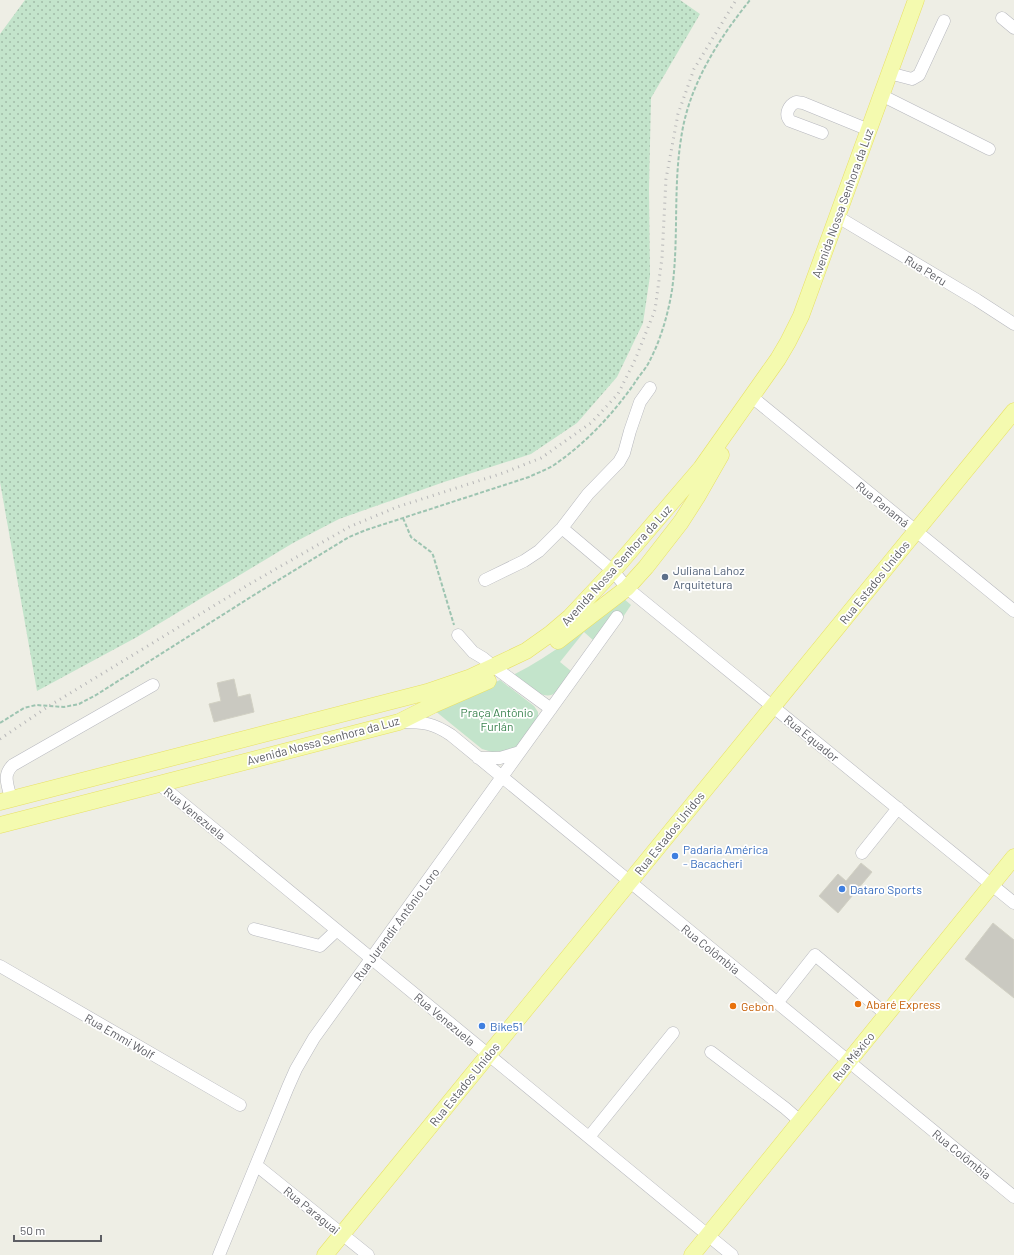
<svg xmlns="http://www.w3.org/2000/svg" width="1014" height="1255" font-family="Barlow,sans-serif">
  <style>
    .grass { fill: url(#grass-dots) }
    .park { fill: #c3e4cb }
    .building { fill: #cac9c1; stroke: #d2d1c4 }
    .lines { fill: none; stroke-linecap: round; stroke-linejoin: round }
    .minor-casing { stroke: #b7b8be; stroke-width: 13 }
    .major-casing { stroke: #e8e164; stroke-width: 17 }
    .path { stroke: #9dc4b1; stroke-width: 2; stroke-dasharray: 4 2; stroke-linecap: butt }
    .minor { stroke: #fff; stroke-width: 12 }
    .major { stroke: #f4faaf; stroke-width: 16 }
    .rail { stroke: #b7b7b8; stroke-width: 3; stroke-dasharray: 1 5; stroke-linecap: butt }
    .service-dot { fill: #5c6f8a; stroke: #fff; stroke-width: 1.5 }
    .shop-dot { fill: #3f7fe0; stroke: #fff; stroke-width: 1.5 }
    .food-dot { fill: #e8710a; stroke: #fff; stroke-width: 1.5 }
    .labels { text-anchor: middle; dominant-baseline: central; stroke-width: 3.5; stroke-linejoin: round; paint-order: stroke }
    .street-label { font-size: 12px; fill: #5d5e64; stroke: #fff }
    .service-label { font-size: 12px; fill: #4e5e75; stroke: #fff; text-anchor: start }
    .park-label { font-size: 12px; fill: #3c8450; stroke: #fff }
    .shop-label { font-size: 12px; fill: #366cbe; stroke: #fff; text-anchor: start }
    .food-label { font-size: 12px; fill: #c56008; stroke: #fff; text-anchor: start }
  </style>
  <defs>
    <pattern id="grass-dots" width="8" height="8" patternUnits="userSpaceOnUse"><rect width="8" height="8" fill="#c3e4cb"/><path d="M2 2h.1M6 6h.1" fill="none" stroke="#a2bca8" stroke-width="1.8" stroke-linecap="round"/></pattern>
  </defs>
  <rect width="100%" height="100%" fill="#eeeee5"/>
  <path class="grass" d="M25,0H680L700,14L651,98L649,189L650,276L643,323L617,377L577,423L531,454L444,482L339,519L293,543L137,637L37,691L0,482V34Z"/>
  <path class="park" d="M623,598L631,605L623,617L615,611L594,641L584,632L560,662L571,671C566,678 562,687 556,692C544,704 523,682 513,675C554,655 588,625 623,598Z
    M500,680L534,706L538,712V719L521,742L514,748L504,751L492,752L482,749L434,710Z"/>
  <path class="building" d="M234,679L238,697L250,694L254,712L214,722L209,704L221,701L217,683Z
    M861,863L872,872L838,913L819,896L838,874L846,881Z
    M993,923L1014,940V998L965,959Z"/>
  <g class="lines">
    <g class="minor-casing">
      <path id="minor" d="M1002,18L1014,28
        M889,73L912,79L919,75L944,21
        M881,95L989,149
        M822,133L790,121C784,114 789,105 796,102L803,103L869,130
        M838,217L977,300L1014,324
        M752,397L1014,611
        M562,528L613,571L627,588L1014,903
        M485,580L524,561L539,551L562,528L588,494L619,462L624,453L630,431L640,402L650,388
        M458,635L473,652L483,658L494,667L551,709
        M402,722C423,722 433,723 451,735L1014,1197
        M478,758H500L520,752
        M158,783L732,1255
        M11,799C8,785 2,775 13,765L153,685
        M862,853L898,808
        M254,929L320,946L337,930
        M0,966L240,1105
        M777,1003L815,955L887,1015
        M711,1052L785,1108L800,1121
        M589,1137L673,1033
        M256,1165L368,1255
        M219,1255L288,1087L296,1069L314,1038L617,617"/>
    </g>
    <g class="major-casing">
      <path id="major" d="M558,641L627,588L646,567L681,522L697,497L721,455
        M0,802L427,692L471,677L526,651L550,634L570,617L613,571L701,468L778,359L788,342L801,316L916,0
        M0,825L399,722L433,705L488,681
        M325,1255L1014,411
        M692,1255L1014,857"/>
    </g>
    <path class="path" d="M403,518L411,537L431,552L433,555L454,625
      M0,723L24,708L36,705L64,707L79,704L96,695L254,595L349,537L366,530L529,477C537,473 546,470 554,465C586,443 612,415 634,384C638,377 644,371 648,364C660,342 668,315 672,290C679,240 673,189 681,139C688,87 717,41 750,0"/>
    <use href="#minor" class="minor"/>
    <use href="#major" class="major"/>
    <path class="rail" d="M0,739L49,706L248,585L349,527L397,507L503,473L541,458L591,423L618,394L635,360L655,310L662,258L666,179L678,114L694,69L736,0"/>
  </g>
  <circle class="service-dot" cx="665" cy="577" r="4"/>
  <g class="shop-dot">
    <circle cx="675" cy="856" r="4"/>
    <circle cx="842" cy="889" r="4"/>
    <circle cx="482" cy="1026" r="4"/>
  </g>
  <g class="food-dot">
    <circle cx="858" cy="1004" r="4"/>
    <circle cx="733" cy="1006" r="4"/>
  </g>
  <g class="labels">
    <g class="street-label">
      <text transform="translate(842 203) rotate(-70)">Avenida Nossa Senhora da Luz</text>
      <text transform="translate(926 270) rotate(31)">Rua Peru</text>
      <text transform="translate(883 504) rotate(39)">Rua Panamá</text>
      <text transform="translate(616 565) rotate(-48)">Avenida Nossa Senhora da Luz</text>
      <text transform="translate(874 582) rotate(-51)">Rua Estados Unidos</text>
      <text transform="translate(812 738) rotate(39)">Rua Equador</text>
      <text transform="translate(323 740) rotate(-15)">Avenida Nossa Senhora da Luz</text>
      <text transform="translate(195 813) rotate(39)">Rua Venezuela</text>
      <text transform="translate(669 833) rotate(-51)">Rua Estados Unidos</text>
      <text transform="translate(396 924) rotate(-54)">Rua Jurandir Antônio Loro</text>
      <text transform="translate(711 949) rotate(39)">Rua Colômbia</text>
      <text transform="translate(445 1019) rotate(40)">Rua Venezuela</text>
      <text transform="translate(120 1036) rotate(30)">Rua Emmi Wolf</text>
      <text transform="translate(853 1056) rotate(-51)">Rua México</text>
      <text transform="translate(464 1084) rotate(-51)">Rua Estados Unidos</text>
      <text transform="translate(962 1154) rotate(39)">Rua Colômbia</text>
      <text transform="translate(312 1210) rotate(39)">Rua Paraguai</text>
    </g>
    <g class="service-label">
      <text x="673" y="570">Juliana Lahoz<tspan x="673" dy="14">Arquitetura</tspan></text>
    </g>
    <g class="park-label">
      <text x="497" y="712">Praça Antônio<tspan x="497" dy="14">Furlán</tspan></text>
    </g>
    <g class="shop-label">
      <text x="683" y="849">Padaria América<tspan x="683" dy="14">- Bacacheri</tspan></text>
      <text x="850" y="889">Dataro Sports</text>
      <text x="490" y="1026">Bike51</text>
    </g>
    <g class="food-label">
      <text x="866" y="1004">Abaré Express</text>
      <text x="741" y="1006">Gebon</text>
    </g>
  </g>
  <path d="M14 1235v6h87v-6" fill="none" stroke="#5d5e64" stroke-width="2"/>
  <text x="20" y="1235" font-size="12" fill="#5d5e64" stroke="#ffffff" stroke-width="3" paint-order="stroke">50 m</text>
</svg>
